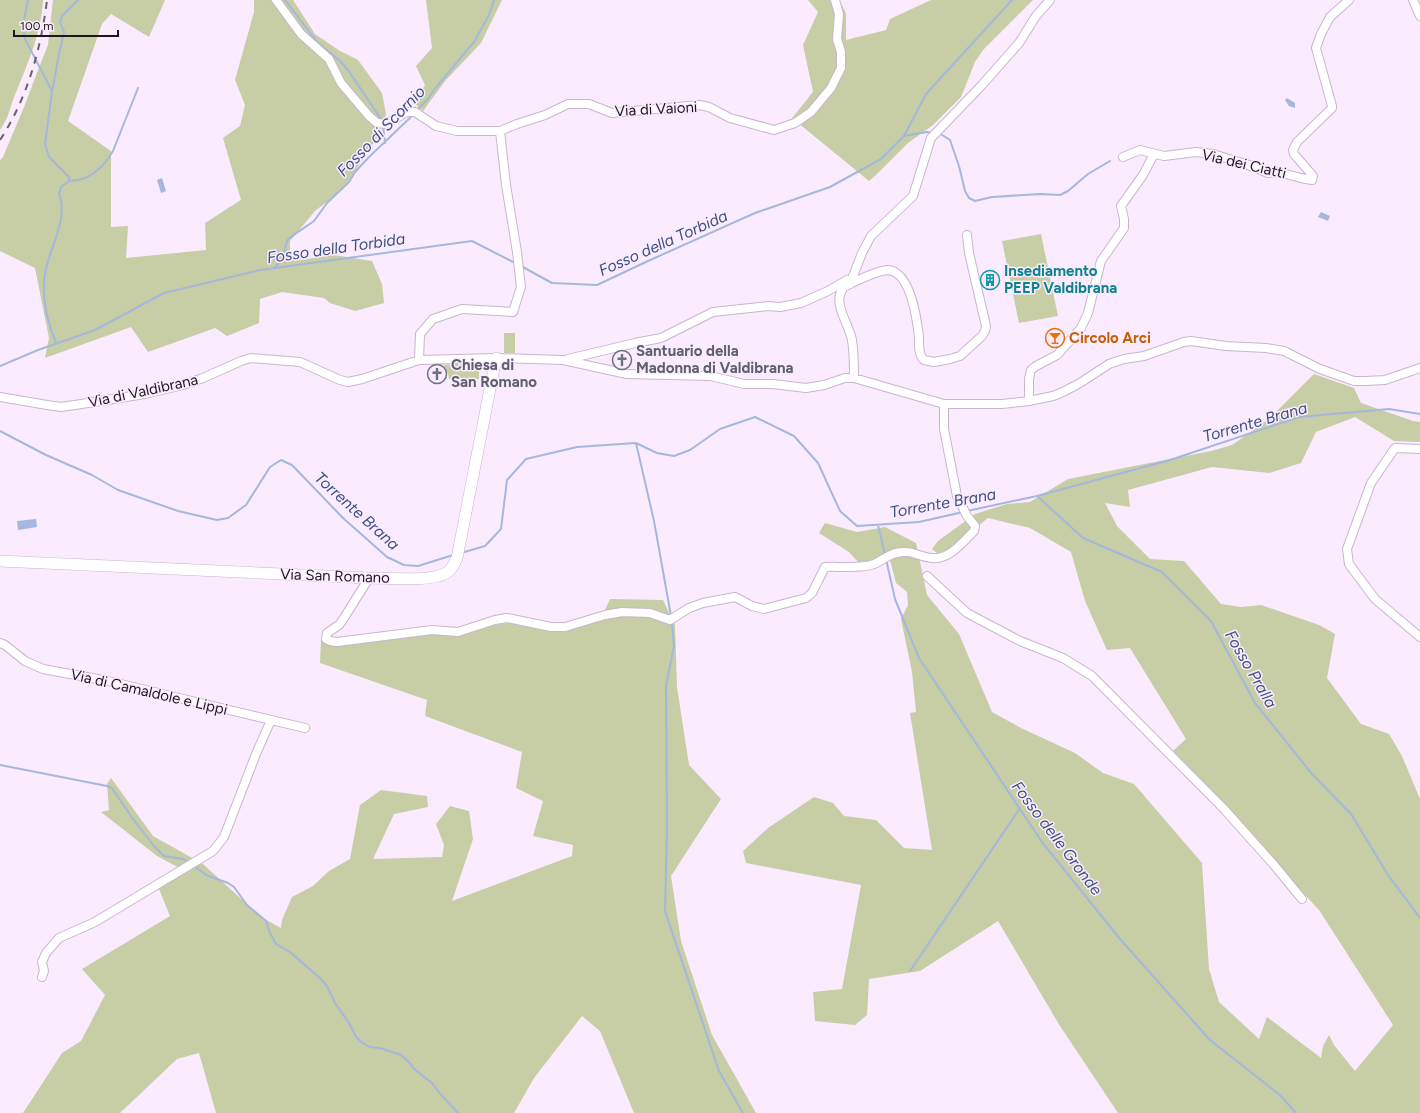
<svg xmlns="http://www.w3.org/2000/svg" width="1420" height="1113" font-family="Figtree,sans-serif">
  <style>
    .green { fill: #c7cda5 }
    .water { fill: #a5b7dc }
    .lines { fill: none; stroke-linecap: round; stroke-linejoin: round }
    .stream { stroke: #a5b7dc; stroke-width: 2 }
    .street-casing { stroke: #c9b6ce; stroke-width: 10 }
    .secondary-casing { stroke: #c9b6ce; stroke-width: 12 }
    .street { stroke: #fff; stroke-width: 8 }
    .secondary { stroke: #fff; stroke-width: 11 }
    .rail { stroke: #6d636f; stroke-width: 2; stroke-dasharray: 7 7; stroke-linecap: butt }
    .labels { text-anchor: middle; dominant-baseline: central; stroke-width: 3; stroke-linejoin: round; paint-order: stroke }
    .street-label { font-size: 15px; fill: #1d161e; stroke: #fbebff }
    .culture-label { font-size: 15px; font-weight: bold; fill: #0d838f; stroke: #fbebff; text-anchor: start }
    .food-label { font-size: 15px; font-weight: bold; fill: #c56008; stroke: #fbebff; text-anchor: start }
    .worship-label { font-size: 15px; font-weight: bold; fill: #5b616d; stroke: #fbebff; text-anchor: start }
    .water-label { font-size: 16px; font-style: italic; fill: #3b5182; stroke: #fbebff }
  </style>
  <rect width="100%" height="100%" fill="#fbebff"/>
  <path class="green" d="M0,0H43C41,36 26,67 13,100C9,112 8,118 0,130Z
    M53,0H165L149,37L111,14L102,24L68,121L111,151V227L128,226L126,258L206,250L205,223L241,200L223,138L240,126L245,105L235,80L254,12V0H293L315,34L340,51L358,60L382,93L386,114L379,135L342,190L315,211L290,241V253L294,261L334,255L372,261L382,284L384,303L355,311L330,303L324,298L282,292L260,299L259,323L227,336L215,328L148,352L131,327L45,358L49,338L35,268L0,251V160L3,157L24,107L40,65L48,45Z
    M426,0H502L481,43L445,81L423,111L414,103L425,85L416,66L432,48Z
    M808,0H839L846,13V40L886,30L890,19L931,0H1033L983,50L975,62L961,97L933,125L908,143L877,174L869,181L792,118L813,92L803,45L818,12Z
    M1041,234L1058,316L1019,323L1002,241Z
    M504,333H515V353H504Z
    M479,363V379H449L448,373H445L444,365Z
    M1314,374L1354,388L1361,403L1413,421L1420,422V442L1394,441L1355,417L1316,432L1301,463L1269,473L1212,467L1128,490L1130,507L1105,503L1117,526L1150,559L1184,561L1221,604L1241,607L1261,605L1319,625L1335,634L1327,678L1361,724L1389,734L1402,756L1420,799V1113H1118L1060,1026L998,921L920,971L869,979L867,1015L855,1025L815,1021L813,992L842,989L861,885L746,863L743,851L768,828L814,797L833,803L844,816L876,820L904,848L932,850L910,713L916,712L912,672L901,619L908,605L907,592L896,583L890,560L858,562L849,552L819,533L825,523L857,532L885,527L916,543L927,595L959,634L992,712L1021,728L1075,753L1103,773L1134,784L1202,863L1209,969L1219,1002L1259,1039L1267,1017L1321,1058L1323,1046L1329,1035L1334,1045L1355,1071L1393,1025L1319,910L1173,751L1186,739L1130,648L1107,650L1085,601L1071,552L1030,528L988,518L950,549L937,553L932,549L938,541L975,514L1007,504L1030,502L1068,479L1211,451L1232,445L1269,419Z
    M610,599L663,600L675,625L677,687L689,765L721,799L671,876L681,941L712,1035L756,1113H634L600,1031L582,1016L534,1078L514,1113H216L199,1053L177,1059L120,1113H23L62,1053L81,1041L105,995L82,969L170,916L159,889L185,871L157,856L101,812L109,810L107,784L111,778L153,836L203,864L261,917L281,928L282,920L292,897L313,886L329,871L350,859L360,805L381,790L427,796L428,807L394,814L373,859L442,857L444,845L436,824L450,806L469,811L473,839L452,901L572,856L573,845L533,836L543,801L516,788L522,752L425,716L427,700L320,663L321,639L340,646L427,634L462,635L489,625L511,623L563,630L604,612Z"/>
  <path class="water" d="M1287,98L1295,103V108L1289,106L1285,100Z
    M162,178L166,191L161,193L157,180Z
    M1321,212L1330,216L1328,221L1318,217Z
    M36,519L37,527L18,530L17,521Z"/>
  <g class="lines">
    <path class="stream" d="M28,0L23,25L25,39L52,91
      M285,0L317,42L340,61L348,70L383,122
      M417,110L427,100L438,85L474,42L489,15L494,0
      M383,126L385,143
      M939,133L950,140L959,166L965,191L969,198L975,201L992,197L1040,194L1060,195L1068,191L1088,174L1110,161
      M904,136L927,132L933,133
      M69,181V177L49,157L45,144L52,92L59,54L64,32L60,22L62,16L78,0
      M521,266L552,283L597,285L648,261L755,213L830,187L881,159L904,136L926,94L1012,0
      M275,267L282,260L285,256V248L288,239L314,221L327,203L349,182L355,172L369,157L413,115
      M56,343C47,321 41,298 45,274C49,247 69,221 59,193L61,187L69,181C90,181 103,168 113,151L138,88
      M0,366L38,350L95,330L164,293L260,270L472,241L515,263
      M0,431L46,455L92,475L118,490L178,511L217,520L228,518L246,505L270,467L281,460L292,465L343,518L387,557L404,565L418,566L453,555
      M636,443L654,521L671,616
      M1037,496L1083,538L1162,572L1211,621L1255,703L1312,774L1351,814L1388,875L1420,918
      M967,511L1037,496L1170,460L1299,417L1389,409L1420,414
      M878,525L885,555
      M461,553L485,546L501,529L507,480L526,459L577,447L636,443L657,453L674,456L690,450L720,429L755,417L794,436L818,463L840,511L857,526L919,522L963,512
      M886,559L895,599L919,658L1042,842L1120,939L1210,1040L1280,1095L1296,1113
      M672,623L674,646L666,686L667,829L665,911L719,1071L743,1113
      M0,765L107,786L112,788L133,819L154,846L164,856L183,859L190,863
      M193,865L206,875L228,883L234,887L247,905L266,921L270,933L276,944L290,952L321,979L327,986L335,1003L349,1023L356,1037L361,1042L370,1047L380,1048L401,1055L409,1062L414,1069L432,1083L442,1096L458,1113
      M910,971L1020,808"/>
    <g class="street-casing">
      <path id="street" d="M276,0L301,34L329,59L341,83L369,116L377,123L386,124L407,112H415L436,126L457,131H500L506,185L517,252L521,287L513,312L462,309L433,319L420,334L419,360
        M1413,0L1420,16
        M500,131L517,124L545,115L568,104H589L612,113L699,105L709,107L730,118L774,130L795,123L811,112L831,88L841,68V52L837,39L839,14L835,0
        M1123,157L1140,150L1164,156L1196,152L1213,154L1246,164L1268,173L1278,172L1301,178L1312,180L1313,176L1294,154L1293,150L1297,142L1332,108V106L1316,48L1321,34L1330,17L1349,0
        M850,284L862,253L871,236L913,196L931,138L982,85L1019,43L1036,16L1050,0
        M568,359L635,343L661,338L713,312L768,306L780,307L801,303L828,291L847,280
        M854,378C854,365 854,352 852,340C849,323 831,303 844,287C853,282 879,270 888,270C911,272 917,320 919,337C919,344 918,355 924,360L934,362L950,359L960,356L982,336L985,331L986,326L969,253L967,235
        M0,397L47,405L61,407L75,405L145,394L183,385L203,378L241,361L251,358L300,362L340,380L348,382L362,379L419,360L496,358L563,360L627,374L711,376L744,384H773L806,388L824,385L845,378H854L944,404H1002L1029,401L1053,396L1063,392L1080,383L1109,364L1124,359L1144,356L1184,342L1191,341L1226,346L1266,348L1284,351L1320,369L1354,381H1366L1385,380L1420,368
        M1029,401V379L1031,370L1036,366L1057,355L1081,328L1088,313L1101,261L1124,228V219L1121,206L1143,175L1154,154
        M1420,449L1395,448L1371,483L1347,549L1349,564L1375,599L1420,637
        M927,576L967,613L1020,641L1063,658L1092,676L1224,809L1274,865L1302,899
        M369,578L344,618L339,625L327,633L326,639L330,641L337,642L432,630L458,632L495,620L507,618L551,627H565L605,615L622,612L650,613L670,620L689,608L703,603L735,597L752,606L764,609L806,598L812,593L825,567C837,566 863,569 874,564C881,561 888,555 896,553C911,549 918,557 932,558C949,560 963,542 974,531L975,526L967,516L957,496L944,429V404
        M0,643L5,645L25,661L43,669L108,681L305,728
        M42,977L44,971L42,962L46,953L59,938L95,922L213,851L224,837L256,754L271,720"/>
    </g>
    <g class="secondary-casing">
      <path id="secondary" d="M0,561L369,578C387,578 432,582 446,573C452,570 454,564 457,558L496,358"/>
    </g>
    <use href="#street" class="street"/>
    <use href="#secondary" class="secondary"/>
    <path class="rail" d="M0,140C27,99 41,49 47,0"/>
  </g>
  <defs>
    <g id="building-ring" transform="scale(1)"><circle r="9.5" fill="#fbebff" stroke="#0f9aa8" stroke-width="1.5"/><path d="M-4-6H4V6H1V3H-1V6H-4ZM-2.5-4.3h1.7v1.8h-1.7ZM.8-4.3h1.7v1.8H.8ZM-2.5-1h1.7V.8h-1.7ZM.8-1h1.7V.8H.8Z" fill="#0f9aa8"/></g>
    <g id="bar-ring" transform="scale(1)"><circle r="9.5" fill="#fbebff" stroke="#e8710a" stroke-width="1.5"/><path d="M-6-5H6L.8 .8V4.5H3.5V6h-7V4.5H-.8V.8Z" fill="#e8710a"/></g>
    <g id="church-ring" transform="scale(1)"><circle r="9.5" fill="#fbebff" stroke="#6b7280" stroke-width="1.5"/><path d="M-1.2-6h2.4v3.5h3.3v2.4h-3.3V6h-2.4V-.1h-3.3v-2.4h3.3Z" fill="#6b7280"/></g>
  </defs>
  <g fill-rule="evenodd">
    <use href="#building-ring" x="990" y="280"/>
    <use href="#bar-ring" x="1055" y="338"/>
    <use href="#church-ring" x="622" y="360"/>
    <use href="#church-ring" x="437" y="374"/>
  </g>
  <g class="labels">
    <g class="street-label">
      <text transform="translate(656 109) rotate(-3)">Via di Vaioni</text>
      <text transform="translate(1244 164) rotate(13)">Via dei Ciatti</text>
      <text transform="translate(143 391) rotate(-12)">Via di Valdibrana</text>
      <text transform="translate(335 576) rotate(2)">Via San Romano</text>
      <text transform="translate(149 692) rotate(13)">Via di Camaldole e Lippi</text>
    </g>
    <g class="culture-label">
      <text x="1004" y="271">Insediamento<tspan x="1004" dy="17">PEEP Valdibrana</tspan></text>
    </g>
    <g class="food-label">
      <text x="1069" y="338">Circolo Arci</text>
    </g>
    <g class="worship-label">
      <text x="636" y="351">Santuario della<tspan x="636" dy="17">Madonna di Valdibrana</tspan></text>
      <text x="451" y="365">Chiesa di<tspan x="451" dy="17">San Romano</tspan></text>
    </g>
    <g class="water-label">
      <text transform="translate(381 131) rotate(-46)">Fosso di Scornio</text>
      <text transform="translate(663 243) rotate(-24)">Fosso della Torbida</text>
      <text transform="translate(336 248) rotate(-8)">Fosso della Torbida</text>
      <text transform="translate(1255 422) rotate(-16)">Torrente Brana</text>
      <text transform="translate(943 503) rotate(-10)">Torrente Brana</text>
      <text transform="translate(357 511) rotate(42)">Torrente Brana</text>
      <text transform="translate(1251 669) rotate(60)">Fosso Pralla</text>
      <text transform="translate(1057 838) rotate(53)">Fosso delle Gronde</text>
    </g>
  </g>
  <path d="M14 30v6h104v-6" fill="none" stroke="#1d161e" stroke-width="2"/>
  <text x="20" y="30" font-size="12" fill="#1d161e" stroke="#fbebff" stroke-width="3" paint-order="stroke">100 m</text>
</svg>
